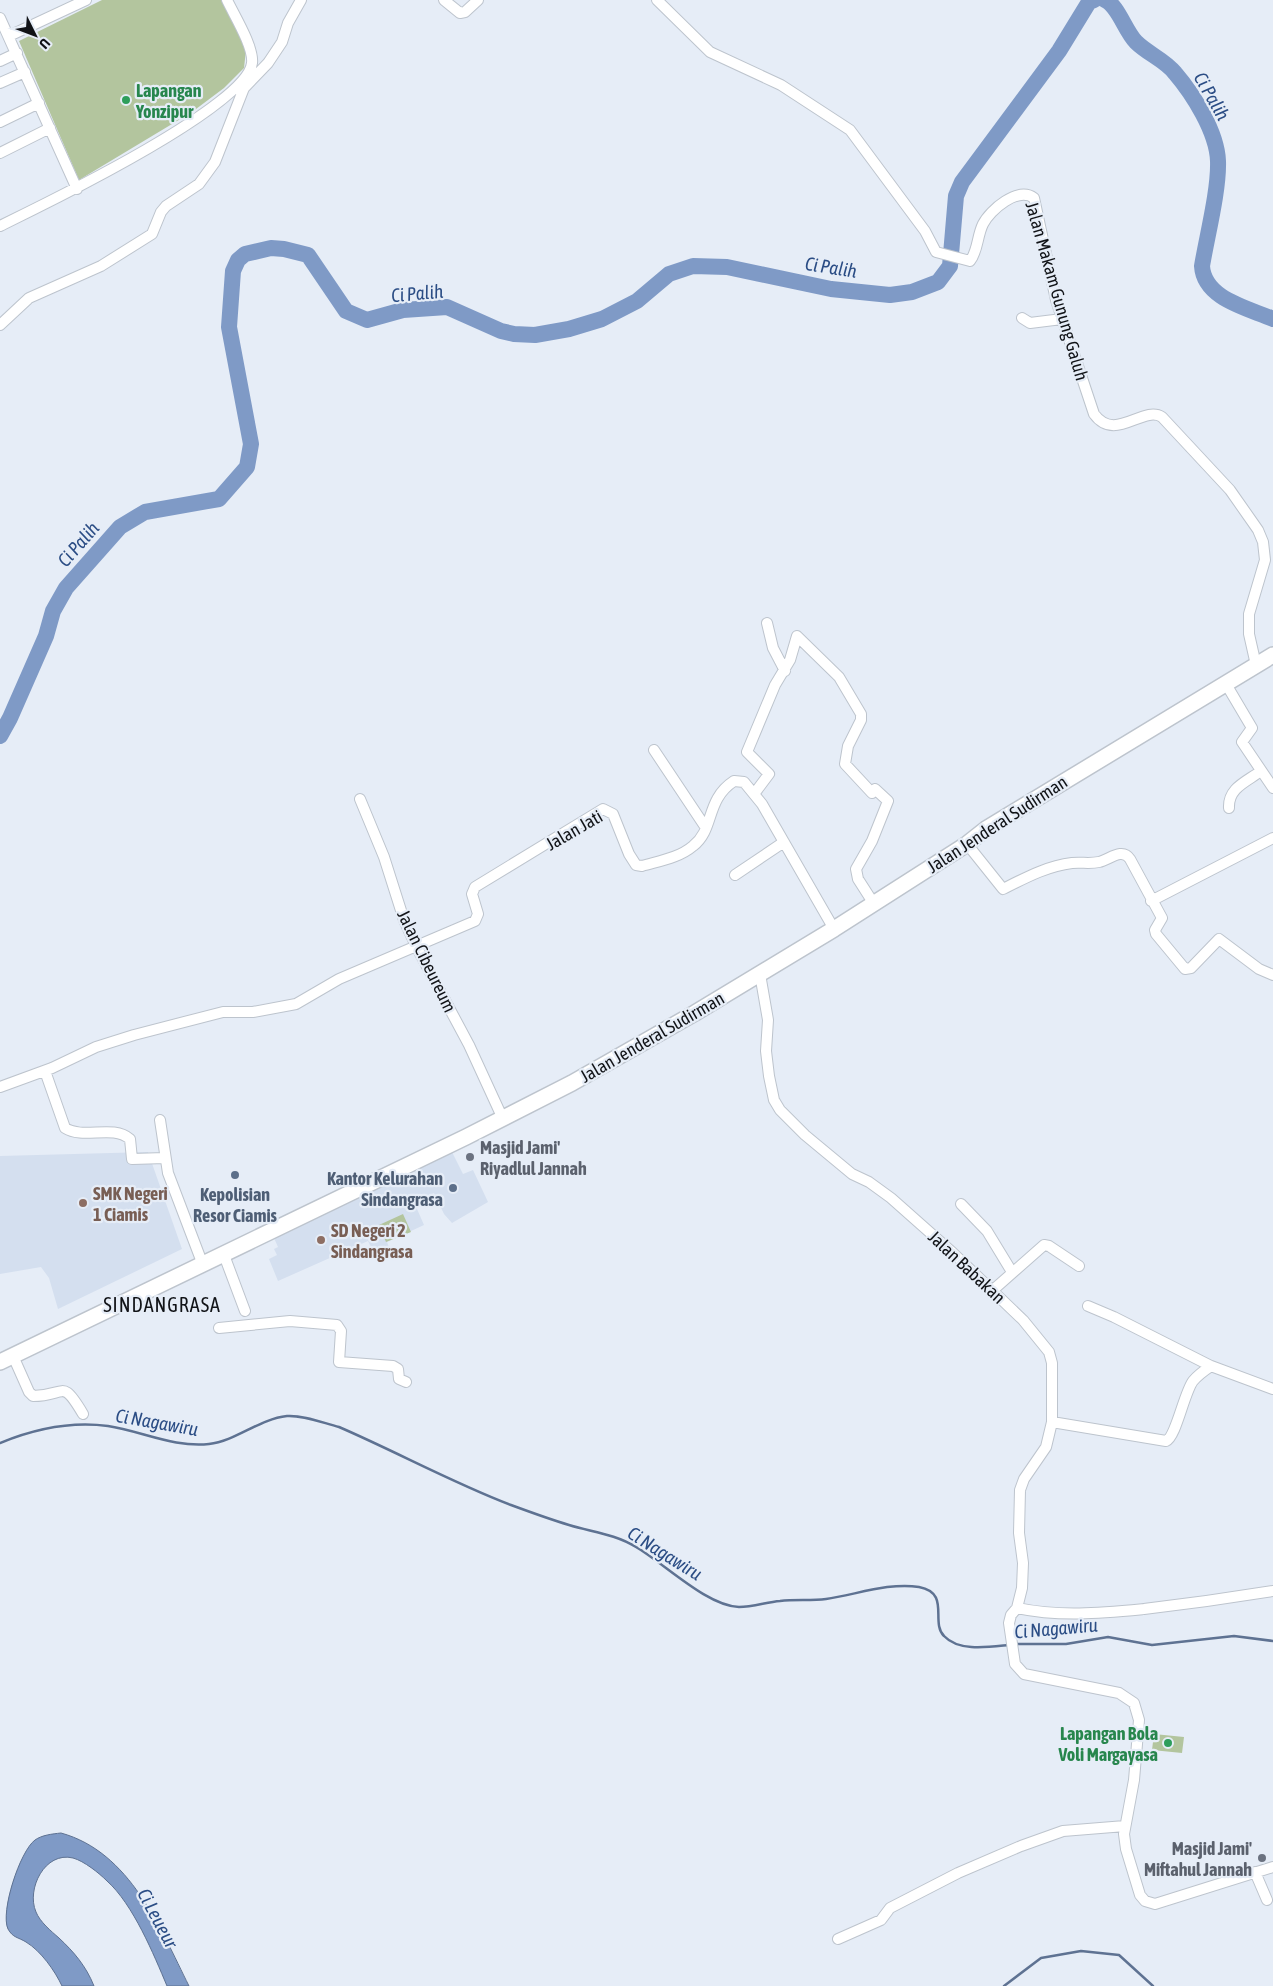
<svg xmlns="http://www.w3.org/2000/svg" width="1273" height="1986" font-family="'Asap Condensed',sans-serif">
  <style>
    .built { fill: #d4dfef }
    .green { fill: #b3c59e }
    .water { fill: #7f9ac6; stroke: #5e7292 }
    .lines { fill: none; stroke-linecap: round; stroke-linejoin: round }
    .stream { stroke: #5e7292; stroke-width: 2.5 }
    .river { stroke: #7f9ac6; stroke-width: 16 }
    .minor-casing { stroke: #bdc4cd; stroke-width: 12 }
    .highway-casing { stroke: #bdc4cd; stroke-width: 18 }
    .minor { stroke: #fff; stroke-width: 10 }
    .highway { stroke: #fff; stroke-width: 15 }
    .leisure-dot { fill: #2e9e5b; stroke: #e6edf7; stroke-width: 2 }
    .worship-dot { fill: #6b7280; stroke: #e6edf7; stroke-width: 2 }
    .service-dot { fill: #5c6f8a; stroke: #e6edf7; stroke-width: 2 }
    .education-dot { fill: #8d6e63; stroke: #e6edf7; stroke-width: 2 }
    .labels { text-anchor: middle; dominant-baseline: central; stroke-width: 4.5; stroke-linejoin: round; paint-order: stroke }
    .leisure-label { font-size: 18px; font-weight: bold; fill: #27864d; stroke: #e6edf7; text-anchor: start }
    .street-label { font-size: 18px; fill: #111317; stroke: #e6edf7 }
    .worship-label { font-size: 18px; font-weight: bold; fill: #5b616d; stroke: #e6edf7; text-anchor: start }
    .service-label { font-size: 18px; font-weight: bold; fill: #4e5e75; stroke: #e6edf7; text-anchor: end }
    .education-label { font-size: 18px; font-weight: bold; fill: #785e54; stroke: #e6edf7; text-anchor: start }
    .water-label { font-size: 19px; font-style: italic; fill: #2b4d85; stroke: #e6edf7 }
    .quarter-label { font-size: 20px; letter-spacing: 1px; fill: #111317; stroke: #e6edf7 }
  </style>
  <rect width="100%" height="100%" fill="#e6edf7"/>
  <path class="built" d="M451,1150L463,1174L473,1170L488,1202L452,1223L444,1214L434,1193L414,1202L424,1225L387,1242L391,1253L377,1260L368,1241L278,1281L269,1259L277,1255L274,1249L278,1247L274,1238L350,1201L416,1172L414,1168Z
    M148,1152L182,1249L58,1309L49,1278L41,1267L0,1274V1156Z"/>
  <path class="green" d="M102,0H224L246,50L244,68L224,88L192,112L79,180L19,41Z
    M403,1214L411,1232L386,1242L379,1225Z
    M1154,1734L1184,1737L1182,1753L1152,1750Z"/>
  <path class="water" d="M61,1833C130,1852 160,1928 189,1986H167C154,1955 133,1904 107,1881C99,1873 84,1861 73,1858C45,1851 26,1889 36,1912C40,1922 51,1931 59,1938C74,1952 86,1966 94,1986H62C55,1971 41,1951 26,1942C18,1937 13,1938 8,1929C0,1912 20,1851 35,1840C42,1835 52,1834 61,1833Z"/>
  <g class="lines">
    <path class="stream" d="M0,1443C34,1429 71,1421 108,1426C141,1431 175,1448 209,1444C236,1441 259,1419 287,1416C304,1415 323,1423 339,1427C397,1452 453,1483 511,1505C530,1512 549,1519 569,1525C592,1532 615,1534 636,1547C665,1564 707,1606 739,1607C753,1607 767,1602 780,1601C795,1599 811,1601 826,1599C855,1595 889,1582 919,1587C951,1593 930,1622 944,1636C959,1652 989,1647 1009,1645
      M1015,1644H1066L1108,1637L1152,1645L1234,1636L1273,1641
      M1004,1986L1041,1958L1081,1951L1119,1955L1153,1986"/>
    <path class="river" d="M1105,0C1118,5 1125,31 1136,42C1148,54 1165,60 1175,73C1193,94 1217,132 1218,161C1219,190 1207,236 1202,266C1204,299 1248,308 1273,319
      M0,736L10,718L46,636L53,611L66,588L120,527L145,512L219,499L247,467L251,444L229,327L233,271L238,260L245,254L271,248L284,249L308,255L346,311L367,320L403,310L447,307L501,331L514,334L535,335L569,329L602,319L637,301L669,274L693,266L727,267L831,289L890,295L912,292L938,282L950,266L956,196L962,182L1059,51L1089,2L1094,0"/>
    <g class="minor-casing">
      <path id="minor" d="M444,0L460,13L465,12L478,0
        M657,0L710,52L781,85L850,130L925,231L936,252L970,261C978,251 977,236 983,224C990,210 1018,186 1034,198L1056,300L1094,414C1115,443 1143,405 1162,417L1230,490L1258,530L1263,542L1265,560L1249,614V634L1256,665
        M0,18L77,189
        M9,36L86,0
        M0,61L17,53
        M0,83L25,72
        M0,122L39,103
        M0,153L50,128
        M0,226C43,205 247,107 252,63C254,47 234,15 227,0
        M1022,318L1030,323L1062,319
        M0,325L29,298L101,266L152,234L161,212L166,206L199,184L215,162L244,88L268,63L282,42L288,23L301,0
        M767,623L773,648L785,671
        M1226,684L1252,728L1242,742L1273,788
        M654,750L706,828
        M754,794L769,774L747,752L775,685L790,660L797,636L839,677L861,714V720L848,746L845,764L872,793L875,789L888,801L872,841L856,869L858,879L874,904
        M360,799L384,857L404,920L416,946L469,1045L503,1119
        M1229,808C1228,788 1246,782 1261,771
        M967,844L1003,889C1025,878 1047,866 1072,863C1081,862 1090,864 1099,862C1109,860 1122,847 1130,859L1162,918L1155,930L1156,934L1185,969L1191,968L1219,939L1259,969L1273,975
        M735,875L784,842
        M1151,901L1273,838
        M760,974L768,1020L766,1051L769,1076L774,1100L780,1110L805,1135L852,1174L869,1182L891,1198L953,1253L1023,1320L1049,1352L1052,1363V1422L1046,1447L1024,1479L1020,1490L1019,1533L1023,1563L1022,1588L1017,1608L1011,1615L1009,1623L1015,1664L1024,1674L1119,1693L1134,1703L1139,1720L1134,1780L1124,1834L1126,1849L1140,1895L1145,1901L1155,1904L1273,1867
        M45,1071L65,1128C84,1140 112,1124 130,1139L132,1159L165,1158
        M0,1087L52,1068L96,1047L134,1035L223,1012H253L296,1004L339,979L475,921L478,914L472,894L475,887L603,809L613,814L629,854L636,865L642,866C659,861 679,858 693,846C715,829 705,800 734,781L744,782L762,804L834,929
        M160,1120L168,1173L203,1265
        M961,1204L987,1231L1012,1272
        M224,1255L245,1311
        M993,1290L1044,1245L1049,1246L1079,1266
        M1088,1306L1114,1317L1211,1366
        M219,1328L290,1321L337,1325L341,1331L339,1362L393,1366L398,1369L399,1379L406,1382
        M13,1356L29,1392L33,1396C66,1396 61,1377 83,1414
        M1052,1422L1166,1441C1176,1437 1184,1393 1193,1381C1198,1375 1205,1370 1211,1366L1273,1389
        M1017,1608C1060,1617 1101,1613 1144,1609C1187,1604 1230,1598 1273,1591
        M1255,1872L1267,1900
        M838,1939L881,1920L890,1908L958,1873L1021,1846L1063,1831L1125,1826"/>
    </g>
    <g class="highway-casing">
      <path id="highway" d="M0,1362L466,1137L572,1083L695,1013L834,929L967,844L986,829L1273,655"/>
    </g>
    <use href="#minor" class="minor"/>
    <use href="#highway" class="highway"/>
  </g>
  <g class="leisure-dot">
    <circle cx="126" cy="100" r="5"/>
    <circle cx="1168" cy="1743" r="5"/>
  </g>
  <g class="worship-dot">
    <circle cx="470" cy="1157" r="5"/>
    <circle cx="1262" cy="1858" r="5"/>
  </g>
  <g class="service-dot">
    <circle cx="235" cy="1175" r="5"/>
    <circle cx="453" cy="1188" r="5"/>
  </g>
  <g class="education-dot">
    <circle cx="83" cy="1203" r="5"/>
    <circle cx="321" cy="1240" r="5"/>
  </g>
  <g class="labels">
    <g class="leisure-label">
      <text x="136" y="90">Lapangan<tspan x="136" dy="21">Yonzipur</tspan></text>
      <text x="1158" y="1733" text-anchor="end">Lapangan Bola<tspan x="1158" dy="21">Voli Margayasa</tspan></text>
    </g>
    <g class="street-label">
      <text transform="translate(1057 291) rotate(74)">Jalan Makam Gunung Galuh</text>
      <text transform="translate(997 824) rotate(-33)">Jalan Jenderal Sudirman</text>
      <text transform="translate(574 830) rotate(-30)">Jalan Jati</text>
      <text transform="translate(427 961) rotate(64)">Jalan Cibeureum</text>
      <text transform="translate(652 1037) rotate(-30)">Jalan Jenderal Sudirman</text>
      <text transform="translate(967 1267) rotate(43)">Jalan Babakan</text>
    </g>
    <g class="worship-label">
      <text x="480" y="1147">Masjid Jami'<tspan x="480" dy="21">Riyadlul Jannah</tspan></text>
      <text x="1252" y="1848" text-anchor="end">Masjid Jami'<tspan x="1252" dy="21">Miftahul Jannah</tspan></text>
    </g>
    <g class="service-label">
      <text x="443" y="1178">Kantor Kelurahan<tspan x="443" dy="21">Sindangrasa</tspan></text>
      <text x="235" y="1194" text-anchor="middle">Kepolisian<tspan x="235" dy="21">Resor Ciamis</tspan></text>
    </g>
    <g class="education-label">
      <text x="93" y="1193">SMK Negeri<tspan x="93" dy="21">1 Ciamis</tspan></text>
      <text x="331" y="1230">SD Negeri 2<tspan x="331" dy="21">Sindangrasa</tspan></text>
    </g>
    <g class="water-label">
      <text transform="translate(1212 96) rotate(60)">Ci Palih</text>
      <text transform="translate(831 267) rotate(9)">Ci Palih</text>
      <text transform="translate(417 293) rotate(-5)">Ci Palih</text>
      <text transform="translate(78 544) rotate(-49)">Ci Palih</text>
      <text transform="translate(157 1422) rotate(10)">Ci Nagawiru</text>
      <text transform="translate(665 1553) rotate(32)">Ci Nagawiru</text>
      <text transform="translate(1056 1628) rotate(-5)">Ci Nagawiru</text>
      <text transform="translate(158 1918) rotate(62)">Ci Leueur</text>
    </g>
    <g class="quarter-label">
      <text x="162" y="1304">SINDANGRASA</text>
    </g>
  </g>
  <g transform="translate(35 35) rotate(132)" stroke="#e6edf7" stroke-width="4" paint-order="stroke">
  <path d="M0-4L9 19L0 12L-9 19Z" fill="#111317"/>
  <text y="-8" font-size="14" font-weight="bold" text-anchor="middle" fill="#111317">U</text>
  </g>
</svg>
